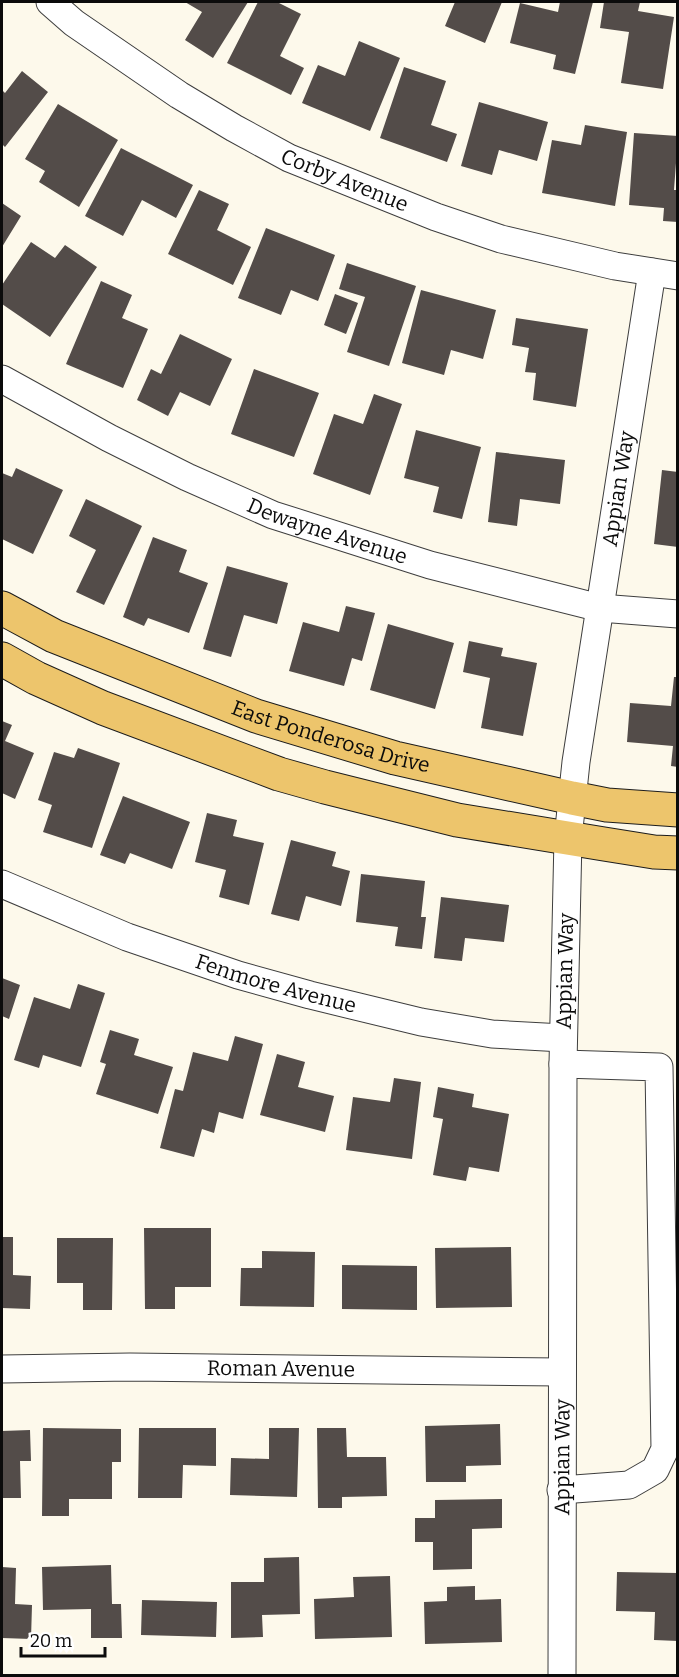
<svg xmlns="http://www.w3.org/2000/svg" width="679" height="1677" font-family="Bitter,serif">
  <style>
    .building { fill: #534c49 }
    .lines { fill: none; stroke-linecap: round; stroke-linejoin: round }
    .minor-casing { stroke: #3e3e3e; stroke-width: 29 }
    .major-casing { stroke: #1c1c1c; stroke-width: 35 }
    .minor { stroke: #fff; stroke-width: 27 }
    .major { stroke: #edc56c; stroke-width: 33 }
    .labels { text-anchor: middle; dominant-baseline: central; stroke-width: 6; stroke-linejoin: round; paint-order: stroke }
    .street-label { font-size: 21px; fill: #0b0b0b; stroke: #fff }
  </style>
  <rect width="100%" height="100%" fill="#fdf9eb"/>
  <path class="building" d="M185,2H248L213,58L185,40L202,12Z
    M258,2H277L301,14L280,56L304,68L291,95L227,63Z
    M455,2H502L485,43L445,26Z
    M560,2H593L575,74L553,69L556,55L510,43L520,3L558,12Z
    M604,2H640L638,11L674,17L663,89L621,83L629,32L600,28Z
    M359,41L400,58L370,131L302,103L318,65L345,76Z
    M404,67L446,81L431,125L457,134L447,162L380,138Z
    M22,71L48,92L5,147L2,144V90L5,93Z
    M479,102L548,122L537,161L499,150L492,175L461,166Z
    M58,104L118,140L79,207L39,182L45,171L25,159Z
    M585,125L627,132L615,206L542,193L552,140L581,145Z
    M634,133L678,136L674,190H678V222L663,221L664,208L629,205Z
    M121,148L193,185L176,218L142,200L123,236L85,216Z
    M199,190L229,204L217,230L251,247L233,285L168,254Z
    M2,203L21,216L2,247Z
    M266,228L335,255L318,301L291,290L281,315L238,298Z
    M31,242L55,258L65,245L97,267L50,337L2,304V285Z
    M347,263L416,286L389,366L347,352L365,297L339,289Z
    M101,281L132,295L122,318L148,329L123,388L66,364Z
    M421,290L496,310L483,359L451,350L444,375L402,363Z
    M335,294L358,303L346,334L324,325Z
    M516,318L588,329L576,407L533,400L536,373L525,372L529,348L512,345Z
    M180,334L232,359L210,406L180,392L168,416L137,400L151,369L161,374Z
    M254,369L319,393L294,457L231,434Z
    M374,394L402,404L370,495L313,474L334,414L363,424Z
    M416,430L481,447L462,519L433,512L439,487L404,478Z
    M496,452L565,460L560,504L520,499L517,526L488,522Z
    M16,468L63,490L33,554L2,539V473L12,477Z
    M662,470L678,472V547L654,544Z
    M86,499L142,526L104,605L76,592L96,550L69,536Z
    M153,537L187,550L179,572L208,583L189,633L148,618L144,626L123,617Z
    M227,566L288,583L277,624L244,615L231,657L203,649Z
    M346,606L375,613L362,661L352,658L344,686L289,671L303,622L339,632Z
    M388,624L454,643L435,709L370,690Z
    M469,641L503,648L501,656L537,663L523,736L481,728L490,678L463,672Z
    M674,677H678V767L671,766L673,746L627,742L630,703L671,706Z
    M2,721L12,725L5,741L34,753L15,799L2,793Z
    M78,748L120,763L92,848L43,832L52,805L38,800L54,752L74,758Z
    M123,796L190,822L172,869L130,853L125,864L100,855Z
    M207,813L237,820L233,836L264,843L249,905L219,897L226,870L195,862Z
    M291,840L336,852L332,866L350,871L341,906L306,896L299,921L271,914Z
    M361,874L425,881L421,917H426L422,949L395,946L398,927L356,922Z
    M441,897L509,905L504,942L465,938L462,961L434,958Z
    M2,978L20,985L9,1019L2,1016Z
    M78,984L105,993L81,1067L43,1055L39,1068L14,1060L34,997L70,1009Z
    M110,1030L139,1039L134,1055L173,1067L158,1114L96,1094L106,1064L100,1062Z
    M235,1036L263,1044L243,1119L219,1112L214,1133L202,1129L194,1157L160,1148L175,1089L183,1091L193,1052L228,1061Z
    M277,1054L305,1062L298,1087L334,1096L325,1132L260,1115Z
    M394,1078L421,1082L412,1159L346,1150L353,1097L390,1102Z
    M438,1087L474,1094L472,1107L509,1114L499,1172L469,1167L466,1181L433,1175L443,1119L433,1117Z
    M144,1228H211V1287H175V1309H145Z
    M2,1237H13V1275L31,1276L30,1309L2,1308Z
    M57,1238H113L112,1310H83V1283H57Z
    M511,1247L512,1307L436,1308L435,1248Z
    M262,1251L315,1252L314,1307L240,1306L241,1268H262Z
    M342,1265L417,1266V1310L342,1309Z
    M500,1424L501,1465L466,1466V1482H426L425,1426Z
    M43,1428L121,1429V1462H112V1499H69V1516H42Z
    M139,1428H216V1466L183,1465L182,1498H138Z
    M269,1428H299L297,1497L230,1495L231,1458L269,1459Z
    M317,1428H346L347,1457H386L387,1496L342,1497V1508H318Z
    M30,1430L31,1461H20L21,1498H2V1431Z
    M502,1499V1528L472,1529V1569L433,1570V1542H415V1518H435V1500Z
    M299,1557L300,1614L262,1615L263,1637L231,1638V1582H264V1558Z
    M111,1565L112,1604H121L122,1638H91V1609L43,1610L42,1567Z
    M2,1567L16,1568L15,1604L32,1605L31,1639L2,1638Z
    M617,1572L678,1573V1641L654,1640L655,1612L616,1611Z
    M390,1576L392,1637L315,1639L314,1599L354,1597L353,1577Z
    M475,1586V1600L501,1599L502,1642L425,1644L424,1602L447,1601V1587Z
    M142,1600L217,1602L216,1637L141,1635Z"/>
  <g class="lines">
    <g class="minor-casing">
      <g id="minor">
        <path id="s1" d="M50,2L74,23L179,95L234,128L289,158L436,217L501,239L615,266L678,276"/>
        <path id="s2" d="M2,379L109,438L187,477L273,515L430,565L600,608L678,614"/>
        <path id="s3" d="M2,884L127,937L238,975L310,995L421,1022L492,1034L563,1038"/>
        <path id="s4" d="M2,1369L130,1367L561,1372"/>
        <path d="M561,1490L629,1485L655,1470L665,1449L659,1067L563,1064"/>
        <path id="s5" d="M562,1676L563,1064L568,838L576,762L652,272"/>
      </g>
    </g>
    <g class="major-casing">
      <g id="major">
        <path id="s6" d="M2,608L54,636L256,716L395,758L572,798L607,805L678,810"/>
        <path d="M2,659L36,678L103,708L279,774L325,787L457,820L604,844L654,852L678,853"/>
      </g>
    </g>
    <use href="#minor" class="minor"/>
    <use href="#major" class="major"/>
  </g>
  <g class="labels">
    <g class="street-label">
      <text stroke="none"><textPath href="#s1" startOffset="346">Corby Avenue</textPath></text>
      <text stroke="none"><textPath href="#s5" startOffset="1191">Appian Way</textPath></text>
      <text stroke="none"><textPath href="#s2" startOffset="360">Dewayne Avenue</textPath></text>
      <text stroke="none"><textPath href="#s6" startOffset="354">East Ponderosa Drive</textPath></text>
      <text stroke="none"><textPath href="#s5" startOffset="705">Appian Way</textPath></text>
      <text stroke="none"><textPath href="#s3" startOffset="292">Fenmore Avenue</textPath></text>
      <text stroke="none"><textPath href="#s4" startOffset="279">Roman Avenue</textPath></text>
      <text stroke="none"><textPath href="#s5" startOffset="219">Appian Way</textPath></text>
    </g>
  </g>
  <rect width="679" height="1677" fill="none" stroke="#0b0b0b" stroke-width="6"/>
  <path d="M21 1647v9h84v-9" fill="none" stroke="#0b0b0b" stroke-width="3"/>
  <text x="30" y="1647" font-size="18" fill="#0b0b0b" stroke="#ffffff" stroke-width="4.5" paint-order="stroke">20 m</text>
</svg>
